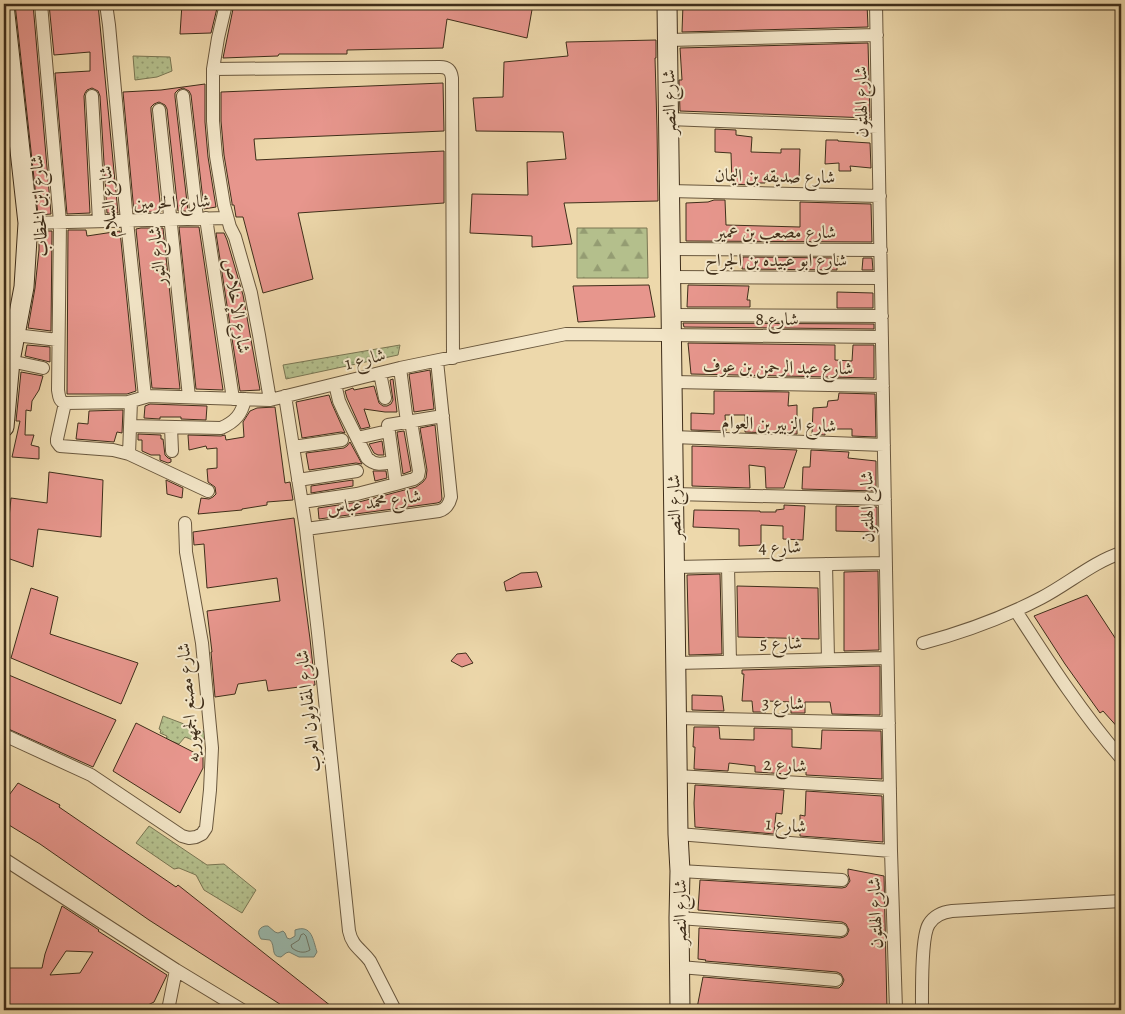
<svg xmlns="http://www.w3.org/2000/svg" width="1125" height="1014" font-family="Alegreya,Amiri,serif">
  <style>
    .grass { fill: url(#grass-dots); stroke: #7a7653 }
    .forest { fill: url(#forest-firs); stroke: #7a7653 }
    .water { fill: #99b9ad; stroke: #758172 }
    .lines { fill: none; stroke-linecap: round; stroke-linejoin: round }
    .shore { stroke: #6c7464; stroke-width: 1 }
    .building { fill: #e7968d; stroke: #3f2e1a; fill-rule: evenodd }
    .street-casing { stroke: #6a583e; stroke-width: 14 }
    .secondary-casing { stroke: #3f2e1a; stroke-width: 21 }
    .street { stroke: #f3e6c8; stroke-width: 12 }
    .secondary { stroke: #f3e6c8; stroke-width: 19 }
    .labels { text-anchor: middle; dominant-baseline: central; stroke-width: 4; stroke-linejoin: round; paint-order: stroke }
    .street-label { font-size: 18px; fill: #3f2e1a; stroke: #f3e6c8 }
  </style>
  <defs>
    <pattern id="grass-dots" width="8" height="8" patternUnits="userSpaceOnUse" patternTransform="scale(1.25)"><rect width="8" height="8" fill="#b4bf8c"/><path d="M2 2h.1M6 6h.1" fill="none" stroke="#949c72" stroke-width="1.8" stroke-linecap="round"/></pattern>
    <pattern id="forest-firs" width="22" height="20" patternUnits="userSpaceOnUse" patternTransform="scale(1.25)"><rect width="22" height="20" fill="#b4bf8c"/><path d="M5 1l3.5 6h-7zM16 11l3.5 6h-7z" fill="#949c72"/></pattern>
  </defs>
  <rect width="100%" height="100%" fill="#edd8ab"/>
  <filter id="stains"><feTurbulence type="fractalNoise" baseFrequency=".004" numOctaves="4"/><feColorMatrix values="0 0 0 0 .2 0 0 0 0 .09 0 0 0 0 .02 0 0 0 .5 -.17"/></filter>
  <radialGradient id="worn" r=".72"><stop offset=".6" stop-color="#630" stop-opacity="0"/><stop offset="1" stop-color="#630" stop-opacity=".3"/></radialGradient>
  <path class="grass" d="M133,56L170,57L172,71L157,77L135,80Z
    M400,345L398,355L286,379L283,365Z
    M163,716L205,732L204,739L198,736L195,741L185,737L179,744L166,739L167,736L160,733L161,730L159,729Z
    M149,826L207,865L224,864L256,890L242,913L204,890L196,875L179,868L174,869L136,843Z"/>
  <path class="forest" d="M577,228H647L648,278H577Z"/>
  <path class="water" d="M265,926H268L275,932L278,933L283,931L285,933L287,938L290,939L295,936V930C312,924 313,940 317,952L314,957H299L289,952L286,953L281,957C270,957 276,946 270,940L261,939C257,933 258,928 265,926Z"/>
  <g class="lines">
    <path class="shore" d="M304,934L306,936L310,950C304,954 297,952 292,948L291,945L299,940L301,935Z"/>
  </g>
  <path class="building" d="M15,4H33L51,214L38,215Z
    M49,4H98L118,213H107L100,96L98,91L92,88L87,90L85,93L84,96L90,213L67,214L55,73L90,71V52L54,55Z
    M182,4H218L211,33L180,34Z
    M234,4H533L527,38L447,19L443,48L347,50V54H279L278,56L223,58Z
    M683,4H867L868,27L682,32Z
    M656,40V58H655L657,128L658,201L564,203L572,244L532,247V236L470,233L472,194L528,195L527,162L566,159L563,132L476,131L473,98L503,97L504,62L568,56L566,42Z
    M868,43L870,118L680,111L679,80H682L680,48Z
    M443,83L444,131L254,139L256,160L444,151V203L298,213L313,279L263,293L243,217H236L234,205H232V203L224,155L221,121V92Z
    M205,84V122L208,157L216,207L204,209L191,95L189,91L183,88L178,90L175,93V97L188,211H178L167,109L165,105L159,102L154,104L151,107V111L161,212H134L123,92L161,90Z
    M715,129L736,130V135L752,137L751,152L781,153V149H800L799,180L765,179V183H751V185L732,184L731,153L715,152Z
    M826,140H838V141L870,143L871,168L850,166L851,171H839V163L825,164Z
    M714,200H725L726,225L800,227V202L871,204L872,242L686,241V203L708,202Z
    M179,227H199L223,390L196,389Z
    M141,228H163L180,389L152,388L136,229Z
    M68,230H86L87,236L120,231L136,391L127,394H67Z
    M39,231H52L51,331L28,328L35,288L39,250Z
    M216,233H224L227,240L243,295L260,390L240,391Z
    M743,257L837,258V270L742,269Z
    M863,258H872L873,270H862Z
    M649,285L655,317L578,322L573,286Z
    M688,285L749,286L747,300H750V307H687Z
    M837,292L873,293V308H837Z
    M683,323L874,324V329L684,327Z
    M688,343L835,345V360L852,361L853,345H874V378L691,374Z
    M27,345L50,347V362L25,356Z
    M430,370L434,409L414,412L409,374Z
    M21,372L43,376L39,390L32,401L31,411L26,410L25,435H34L31,445L39,447V459L12,457L20,421H16Z
    M393,379L397,412H385L364,409L370,427L361,429L347,398L345,391L353,388L354,390L374,386L379,403L383,406H387L391,404L393,400L390,380Z
    M714,391L789,392L788,406L797,405V434L745,432V415H725L726,431L691,430V413L714,414Z
    M839,393L875,394L876,437L852,436V429H825V435L812,434L813,408L827,407L828,401L838,400Z
    M329,395L332,404L345,433L341,432L302,438L296,402Z
    M150,404L207,406L206,420L181,419V417H160V419L144,418L145,406Z
    M275,407L285,483L290,482L293,500L267,502V505L242,509V510L198,514L201,498L209,499L213,497L216,494L215,487L208,482L207,469L217,468V448L207,449L206,446L189,450L188,435L221,436L225,435L226,440L244,437L243,422L250,411L257,408Z
    M123,410L122,433L117,432L114,442L76,439L78,423L88,424L89,411Z
    M435,425L440,473L442,499L440,502L437,503L319,519L318,508L359,502L416,487L423,482L426,478L427,470L420,428Z
    M404,431L411,471L403,474L397,432Z
    M138,434L161,435V439H163L165,455L168,458L171,459V462L168,463L160,460V455H151L142,451V440H138Z
    M382,441L384,455H378L374,453L369,444Z
    M350,442L362,464L356,463L309,470L306,453L344,448L347,446Z
    M692,446L797,450L784,488H766L765,467L749,465L750,488L692,486Z
    M811,450L849,452L848,458L876,461V491L802,489L803,467H810Z
    M373,471H386L387,478L375,481Z
    M49,472L103,480L101,537L38,529L33,567L7,558L9,518L11,498L47,503Z
    M166,480L183,488L182,498L167,494Z
    M353,480V486L311,493V486Z
    M784,505L805,506L803,540L783,539V526L761,525V545L739,546V529L693,527L694,510L760,511V512H776V510L784,509Z
    M836,506L877,507V532L836,531Z
    M294,518L310,639L315,685L268,691L266,680L238,684L235,694L215,697L211,652H212L207,611L280,601L277,578L207,588L204,544L194,545L193,532Z
    M878,571L879,650L844,651V572Z
    M537,572L542,587L506,591L504,582L521,573Z
    M720,574L722,654L689,655L687,575Z
    M737,586L818,588L819,639L738,637Z
    M31,588L58,597L50,634L138,663L121,704L11,658Z
    M1087,595L1121,647V731L1103,711L1100,713L1065,664L1034,616Z
    M466,653L473,663L462,667L451,661L457,654Z
    M880,666V715L832,714L830,702H805V713H791V702L767,701L766,712H753L752,701H742L744,674H742V670Z
    M4,673L116,720L93,767L4,727Z
    M692,695L722,696L724,711L692,710Z
    M136,723L203,757V768L180,813L113,771Z
    M694,727H719L720,739L754,740V728L792,729V747L821,749L822,730L881,731L882,779L806,775V772L788,771V774L755,772V766L729,763L728,771L694,769L695,747H693Z
    M18,783L60,805L59,807L176,887L178,885L336,1010H289L149,920L40,844L4,822V802Z
    M695,785L784,790L782,814L776,813L774,834L695,827L694,803Z
    M806,791L882,796L883,842L800,836V815L805,816Z
    M848,869L884,876L887,1010H712L697,1008L703,977L835,988H839L842,985L844,980L841,974L837,972L705,961L706,960L698,959L699,928L840,938L844,937L847,935L849,930L846,924L842,922L698,910L700,880L842,888L846,887L850,881L849,877L848,874Z
    M62,906L99,930L98,931L167,975L154,1002L138,1010H4V968H42L45,954ZM66,951L93,952L80,973L50,975Z"/>
  <g class="lines">
    <g class="street-casing">
      <path id="street" d="M41,4L60,222L58,390C59,396 59,401 65,403
        M106,4L109,25L127,221L145,397
        M226,4L218,38L213,69V121L216,156L224,205L230,227L235,237L251,293L259,335L270,400
        M876,4L891,851L896,1010
        M668,40L877,35
        M213,69L440,67C447,67 451,70 452,78L453,358
        M92,96L99,221
        M183,96L197,218
        M159,110L189,397
        M669,119L878,127
        M670,191L880,196
        M206,218L233,399
        M28,223L227,218
        M671,249L881,250
        M671,277L881,278
        M672,315L882,316
        M15,335L58,340
        M10,361L43,368
        M400,368L407,422
        M380,373L385,398
        M673,382L883,386
        M335,384L339,401L344,412L367,458C375,466 383,464 393,462
        M285,396L306,529L318,633L349,931C352,946 361,949 370,961L395,1010
        M65,403L128,402L149,396L270,400L400,368L566,334L882,337
        M65,403L57,439V442L60,446L113,450L129,454L208,491
        M130,426L221,428C235,422 242,414 245,399
        M171,427L172,451
        M673,437L884,445
        M357,438L388,431
        M293,447L342,440
        M129,454L131,401
        M298,480L357,471
        M396,484L388,425L443,416
        M674,494L885,499
        M302,502L357,494L396,484L414,479L418,476L419,471L411,421
        M306,529L439,511C446,509 449,505 451,497L437,361
        M826,564L828,659
        M728,566L730,662
        M675,567L886,563
        M1016,611C1049,662 1081,712 1121,758
        M923,643C964,632 1003,618 1041,598C1068,584 1093,562 1121,553
        M676,663L887,658
        M677,718L889,723
        M4,735L91,775L182,836L189,838L196,837L202,834L206,828L210,790L212,748L202,643L186,552L185,523
        M677,776L890,788
        M678,834L891,851
        M4,859L176,970L242,1010
        M680,871L842,880
        M679,918L841,930
        M680,967L836,980
        M168,1010L176,970
        M922,1010C922,993 921,936 929,924C934,916 943,912 952,911L1121,901"/>
    </g>
    <g class="secondary-casing">
      <path id="secondary" d="M667,4L678,834L680,871L679,918L680,1010
        M4,5L28,223L24,287L10,361L4,427"/>
    </g>
    <use href="#street" class="street"/>
    <use href="#secondary" class="secondary"/>
  </g>
  <g class="labels">
    <g class="street-label">
      <text transform="translate(669 102) rotate(-91)">شارع النصر</text>
      <text transform="translate(861 102) rotate(-91)">شارع الهلتون</text>
      <text transform="translate(775 176) rotate(1)">شارع صديقه بن اليمان</text>
      <text transform="translate(108 202) rotate(-95)">شارع السلام</text>
      <text transform="translate(172 202) rotate(-2)">شارع الحرمين</text>
      <text transform="translate(39 206) rotate(-93)">شارع ابن الخطاب</text>
      <text x="776" y="232">شارع مصعب بن عمير</text>
      <text transform="translate(157 256) rotate(-96)">شارع النور</text>
      <text x="776" y="260">شارع ابو عبيده بن الجراح</text>
      <text transform="translate(237 306) rotate(81)">شارع الإخلاص</text>
      <text x="777" y="319">شارع 8</text>
      <text transform="translate(365 359) rotate(-14)">شارع 1</text>
      <text transform="translate(778 367) rotate(1)">شارع عبد الرحمن بن عوف</text>
      <text transform="translate(779 424) rotate(2)">شارع الزبير بن العوام</text>
      <text transform="translate(374 502) rotate(-8)">شارع محمد عباس</text>
      <text transform="translate(674 507) rotate(-91)">شارع النصر</text>
      <text transform="translate(867 507) rotate(-91)">شارع الهلتون</text>
      <text transform="translate(780 547) rotate(-1)">شارع 4</text>
      <text transform="translate(781 643) rotate(-1)">شارع 5</text>
      <text transform="translate(188 703) rotate(-95)">شارع مصنع الجمهوريه</text>
      <text transform="translate(783 703) rotate(1)">شارع 3</text>
      <text transform="translate(308 711) rotate(-96)">شارع المقاولون العرب</text>
      <text transform="translate(785 765) rotate(3)">شارع 2</text>
      <text transform="translate(786 825) rotate(5)">شارع 1</text>
      <text transform="translate(680 912) rotate(-90)">شارع النصر</text>
      <text transform="translate(875 913) rotate(-92)">شارع الهلتون</text>
    </g>
  </g>
  <rect width="1125" height="1014" fill="none" stroke="#edd8ab" stroke-width="20"/>
  <rect x="5" y="5" width="1115" height="1004" fill="none" stroke="#3f2e1a" stroke-width="2.5"/>
  <rect x="10" y="10" width="1105" height="994" fill="none" stroke="#3f2e1a"/>
  <rect width="100%" height="100%" filter="url(#stains)"/>
  <rect width="100%" height="100%" fill="url(#worn)"/>
</svg>
